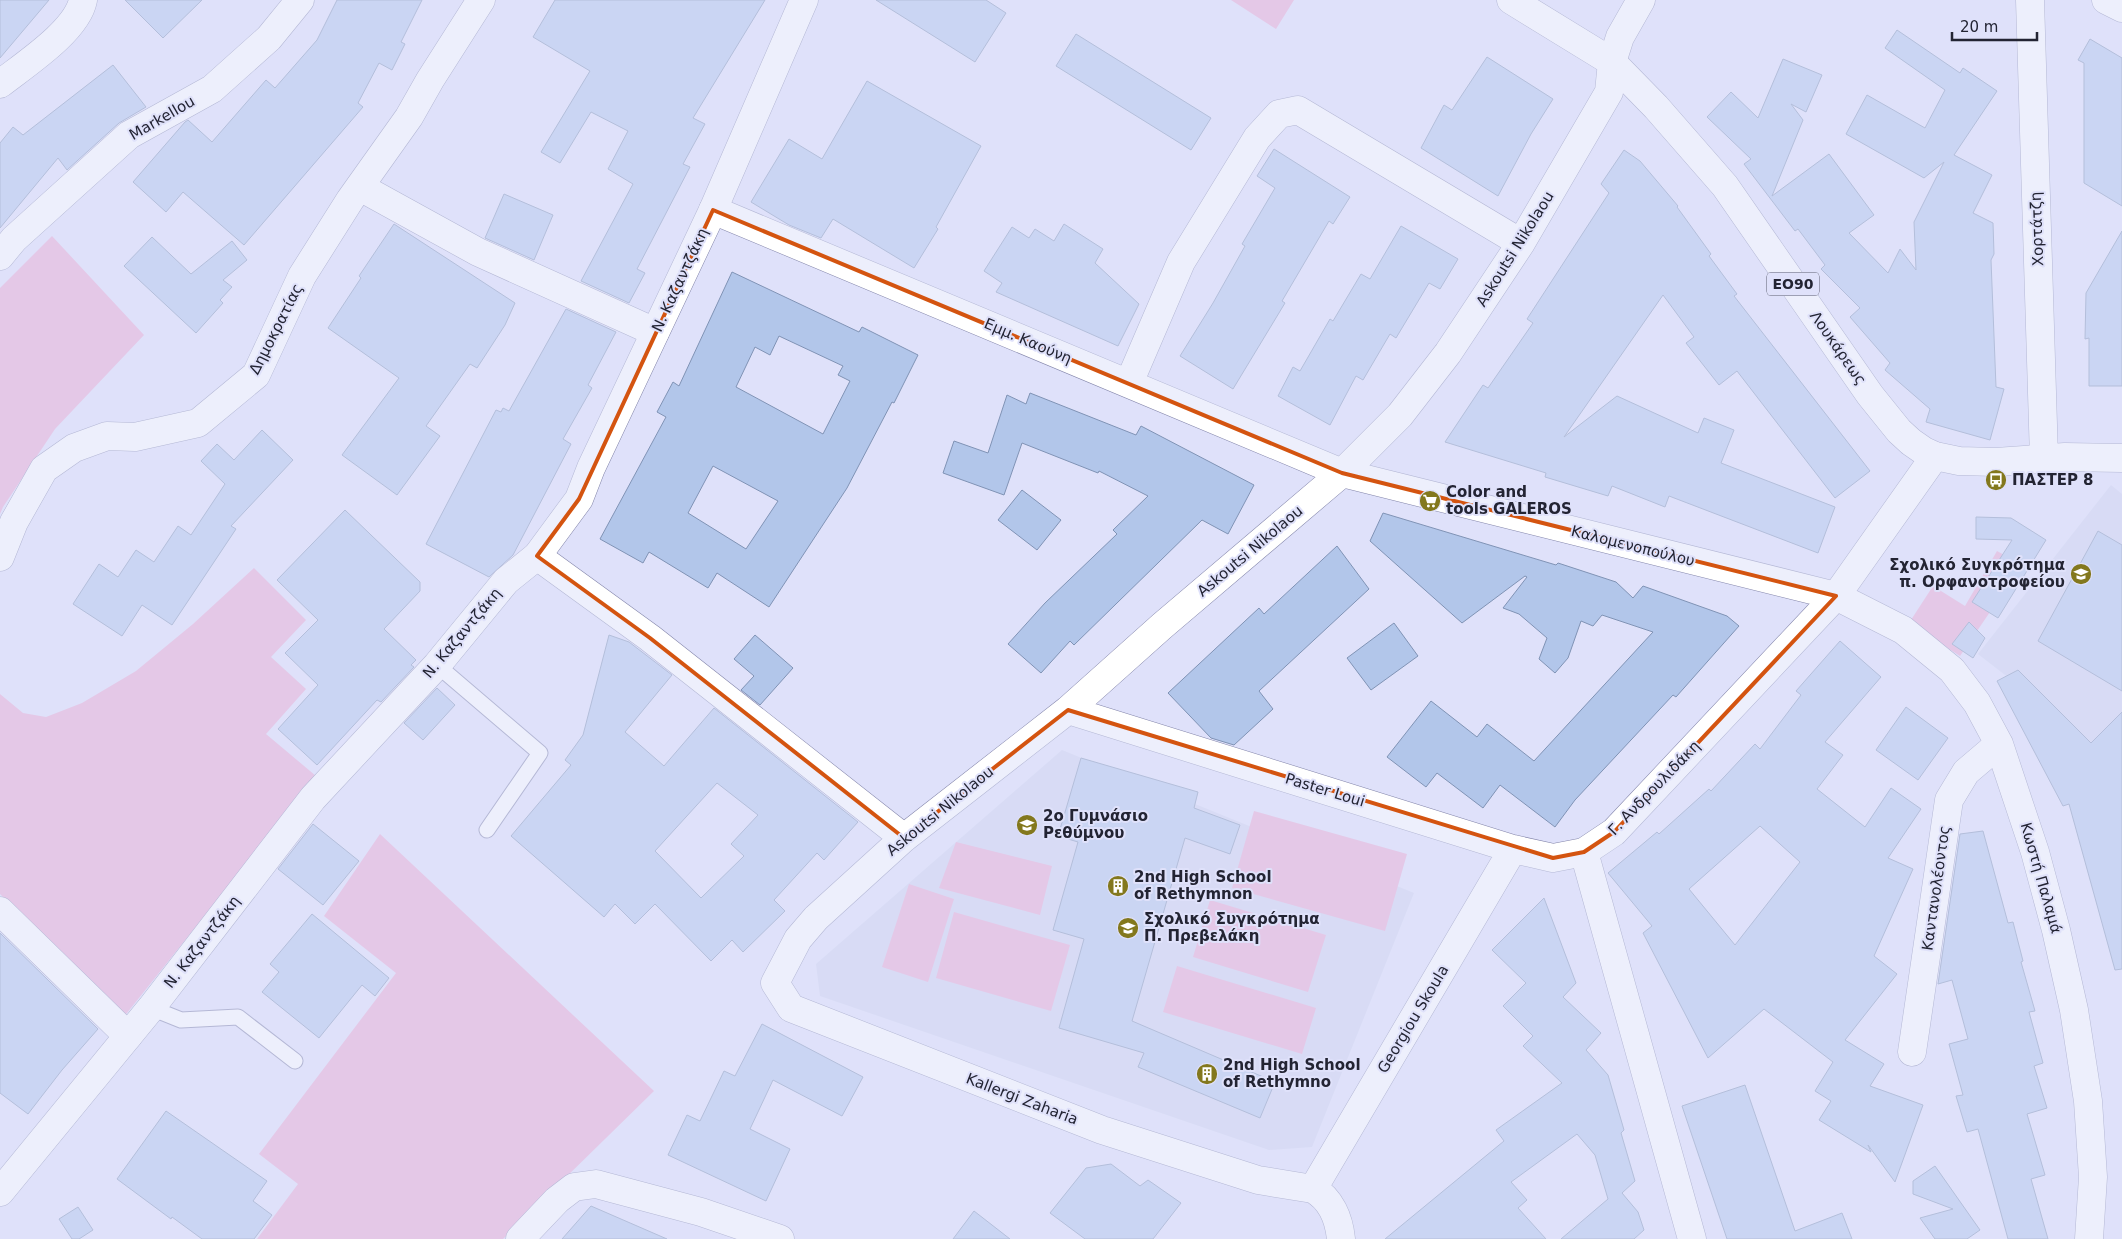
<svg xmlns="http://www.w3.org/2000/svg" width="2122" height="1239" font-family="'DejaVu Sans',sans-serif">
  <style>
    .built { fill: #d1d3ef }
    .green { fill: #eba9d1 }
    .building { fill: #b2c6ea; stroke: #8093b5; fill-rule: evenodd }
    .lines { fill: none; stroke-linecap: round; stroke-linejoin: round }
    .service-casing { stroke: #8385aa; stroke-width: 17 }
    .minor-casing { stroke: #8385aa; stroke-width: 29 }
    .tertiary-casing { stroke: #8385aa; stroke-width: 29 }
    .primary-casing { stroke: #8385aa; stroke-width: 29 }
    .service { stroke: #fff; stroke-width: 15 }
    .minor { stroke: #fff; stroke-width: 28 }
    .tertiary { stroke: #fff; stroke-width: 28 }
    .primary { stroke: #fff; stroke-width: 28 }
    .marked { fill: none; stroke: #d45410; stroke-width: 4; stroke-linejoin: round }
    .labels { text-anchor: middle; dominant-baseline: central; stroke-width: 4; stroke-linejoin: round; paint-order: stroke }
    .shield { fill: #dfe1fa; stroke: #5b5d6f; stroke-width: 1 }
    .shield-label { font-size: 14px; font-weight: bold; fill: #232433 }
    .street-label { font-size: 15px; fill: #232433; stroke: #dfe1fa }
    .poi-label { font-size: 15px; font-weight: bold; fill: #232433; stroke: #dfe1fa; text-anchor: start }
  </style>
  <rect width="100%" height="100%" fill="#dfe1fa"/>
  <path class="built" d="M2111,485L2122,494V766L1978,654Z
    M1062,750L1414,893L1312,1147L1269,1150L820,996L816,964Z"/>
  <path class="green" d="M1231,0H1294L1276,29Z
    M52,236L144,335L55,429L3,507L0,514V288Z
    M1997,551L2022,565L1960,656L1909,623L1933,586L1965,606Z
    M254,568L306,620L271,657L306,689L266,734L316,776L123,1018L0,894V694L23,713L46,717L82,703L136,671L193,624Z
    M1254,811L1407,854L1385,931L1232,888Z
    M380,834L654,1091L503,1239H257L298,1184L259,1154L396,973L324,916Z
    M956,842L1052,866L1040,915L939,888Z
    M909,884L954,899L928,982L882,967Z
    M1210,900L1326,935L1308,992L1193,957Z
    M954,912L1070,945L1051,1011L936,978Z
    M1177,966L1316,1008L1302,1054L1163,1012Z"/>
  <path class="building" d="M0,0H49L0,58Z
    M125,0H202L163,38Z
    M337,0H422L401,42L405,44L392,70L379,63L358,103L363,107L244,245L183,192L166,212L133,182L185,122L188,120L212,142L266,80L275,88L317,40Z
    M555,0H765L693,118L705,124L683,164L690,167L637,269L645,273L629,303L581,281L633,184L608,169L628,131L591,112L560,163L541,152L590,71L533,37Z
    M876,0H986L1006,13L975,62Z
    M1897,30L1960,73L1963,68L1997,91L1954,155L1992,175L1973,213L1993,223L1994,254L1991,260L1996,387L2004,389L1990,440L1926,422L1930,409L1885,370L1890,363L1850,317L1860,308L1821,269L1825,265L1798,229L1795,231L1744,164L1751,159L1707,117L1731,92L1758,118L1783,59L1822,75L1806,112L1791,104L1803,120L1772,196L1829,154L1874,215L1849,233L1888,273L1900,249L1916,270L1914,222L1944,162L1924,178L1846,134L1867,95L1925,128L1945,90L1885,48Z
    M1076,34L1211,118L1191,150L1056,66Z
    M2090,39L2122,58V206L2084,183V63L2078,60Z
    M1487,57L1553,99L1531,134L1498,196L1421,148L1444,105L1452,110Z
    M113,65L146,107L119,123L67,170L58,158L0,228V143L13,127L23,135Z
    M867,81L981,146L936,227L938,229L914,268L833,219L821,238L789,225L751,202L789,139L822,159Z
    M1274,149L1350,197L1333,224L1329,221L1282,301L1285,303L1233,389L1180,356L1213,303L1245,246L1242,244L1275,188L1257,176Z
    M1624,150L1640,161L1678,206L1677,207L1711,254L1709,256L1737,294L1734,296L1870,471L1835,498L1737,371L1719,385L1686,343L1694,337L1663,295L1564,437L1617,396L1698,433L1704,418L1734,430L1721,463L1835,507L1818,553L1669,496L1665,507L1612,486L1608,496L1545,477L1546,473L1445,442L1483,385L1488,388L1533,323L1527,319L1609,193L1601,184Z
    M504,194L553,215L534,260L485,238Z
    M394,224L515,303L505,325L477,368L470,364L426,426L440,436L397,495L342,455L399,378L328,328L361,278L359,276Z
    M1064,224L1103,249L1095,263L1139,304L1118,346L996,292L1002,283L984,271L1012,227L1029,238L1035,229L1054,241Z
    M1401,226L1458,259L1440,289L1429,283L1396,338L1390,334L1363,380L1356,376L1330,425L1278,396L1293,367L1300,371L1330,319L1333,321L1361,274L1370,279Z
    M2122,231V386H2089V338L2085,339L2086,293Z
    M152,237L191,274L232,241L247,260L223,280L232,287L220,300L223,303L196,333L124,266Z
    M732,272L859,332L862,327L918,355L894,403L892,402L847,488L769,607L717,573L708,588L649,552L643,563L600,539L666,417L657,412L673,382L679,386ZM779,336L843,366L838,375L850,381L823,434L736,387L755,347L770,355ZM713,466L778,501L746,549L688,513Z
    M566,309L616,332L588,385L592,388L563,439L571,444L513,555L489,577L426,544L496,410L501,412L503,408L509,411Z
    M1030,393L1136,435L1141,426L1254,485L1228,534L1202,520L1074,645L1070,641L1041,673L1008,644L1045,603L1117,534L1113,530L1148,496L1099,471L1098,473L1022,443L1004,495L943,473L954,441L988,453L1007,395L1026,404Z
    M262,430L293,460L231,526L236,529L172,625L142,605L122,636L73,604L99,564L118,577L136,550L154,562L178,526L191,535L225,484L201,461L217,444L234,460Z
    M1022,490L1061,520L1037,550L998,520Z
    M345,510L420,582V591L384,629L416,660L411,665L414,667L381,702L377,700L317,765L278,729L318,685L285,653L318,620L277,580Z
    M1383,513L1556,565L1558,563L1616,582L1633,598L1643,586L1727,616L1739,626L1676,697L1673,695L1575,800L1555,827L1500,785L1483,808L1437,773L1426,787L1387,757L1431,701L1477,737L1487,724L1534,761L1653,632L1602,615L1593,626L1581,621L1568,658L1555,673L1539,659L1547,638L1519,614L1503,608L1527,577L1525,576L1462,623L1370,541Z
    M1976,517L2011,518L2046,540L1998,618L1972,602L2012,540L1976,539Z
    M2098,531L2122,545V691L2038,641Z
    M1337,546L1369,589L1259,691L1273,709L1234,745L1211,738L1168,693L1259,608L1264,614Z
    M1969,622L1985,638L1973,658L1952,644Z
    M1394,623L1418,656L1371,690L1347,658Z
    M609,635L629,642L672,675L625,732L664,766L714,708L858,822L824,860L817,853L774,900L785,911L743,952L732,940L711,961L655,904L635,924L615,904L604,917L511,836L571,765L565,760L583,735ZM717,783L758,815L731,844L744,856L701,898L655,851Z
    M755,635L793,668L760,705L741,690L754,676L734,659Z
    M1840,641L1881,677L1825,742L1843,755L1817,789L1865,827L1891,788L1921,809L1888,858L1913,869L1874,956L1897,974L1845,1040L1884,1064L1870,1086L1923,1105L1895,1182L1868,1145L1871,1152L1819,1120L1831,1101L1815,1091L1833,1062L1764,1009L1708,1058L1643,933L1652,926L1608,873L1657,832L1659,834L1709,789L1711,791L1755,744L1760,749L1801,695L1796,691ZM1760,826L1800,862L1735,945L1689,889Z
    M2018,670L2091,743L2122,712V969L2115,970L2069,804L2063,806L1997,681Z
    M437,688L455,705L423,740L404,723Z
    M1906,707L1948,738L1918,780L1876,750Z
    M1081,758L1198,792L1194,808L1240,825L1230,854L1185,838L1132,1021L1275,1082L1260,1118L1138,1067L1144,1053L1059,1028L1084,939L1053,930L1078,842L1058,836Z
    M313,824L359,861L323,905L278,869Z
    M1983,831L2008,923L2013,922L2023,961L2021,962L2035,1011L2029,1012L2043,1063L2034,1066L2047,1108L2027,1114L2045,1175L2031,1179L2048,1239H2008L1978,1129L1967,1132L1956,1096L1963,1095L1949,1044L1968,1039L1952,980L1938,984L1960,834Z
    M1544,898L1576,983L1563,997L1601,1033L1586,1050L1608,1075L1624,1130L1621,1133L1635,1181L1622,1193L1638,1212L1644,1230L1634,1239H1561L1608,1199L1595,1155L1577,1134L1511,1182L1527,1200L1518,1208L1546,1239H1385L1504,1141L1496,1130L1562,1083L1523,1046L1533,1036L1503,1006L1526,983L1492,950Z
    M312,914L389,978L375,996L362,985L319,1038L262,992L279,972L270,964Z
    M0,933L98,1029L62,1070L28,1114L0,1093Z
    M762,1024L863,1077L842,1116L773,1080L750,1129L790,1149L766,1201L668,1155L687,1115L700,1121L724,1071L735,1076Z
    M1745,1085L1795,1231L1842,1213L1852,1239H1727L1682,1106Z
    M166,1111L267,1181L253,1201L272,1215L254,1239H202L172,1217L171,1219L117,1179Z
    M1111,1164L1140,1186L1148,1180L1181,1203L1153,1239H1085L1050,1213L1086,1168Z
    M1935,1166L1980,1230L1967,1239H1935L1920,1218L1953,1209L1913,1194V1181Z
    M591,1206L667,1239H562Z
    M78,1207L93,1230L79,1239H72L59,1219Z
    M974,1211L1010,1239H953Z"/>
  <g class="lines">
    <g class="service-casing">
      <path id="service" d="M437,665L540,753L487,830
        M151,1008L181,1020L238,1017L295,1061"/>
    </g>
    <g class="minor-casing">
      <path id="minor" d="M0,84C24,65 77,31 83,0
        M360,187L478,252L655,332
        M713,210L1342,473L1836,596L1903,630L1952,670L1977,703L1999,744L2035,852L2056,930L2074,1010L2088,1101L2093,1177L2089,1239
        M1129,383L1181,262L1257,138L1279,114L1298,110L1521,243
        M537,556L650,638L904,838
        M1068,710L1513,849L1553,858L1584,852L1614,832L1836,596L1935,456
        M1584,852L1692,1239
        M0,911L128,1036
        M1912,1052L1949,800L1966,772L1999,744
        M1313,1189L1258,1180L1102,1130L791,1008L775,983L798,939L816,918L904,838L1068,710L1162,626L1342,473L1400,415L1448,353L1521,243L1609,92L1612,62
        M520,1239L557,1200L574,1187L596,1184L701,1212L780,1239
        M1341,1239C1339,1219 1331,1199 1313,1189L1513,849"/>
    </g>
    <g class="tertiary-casing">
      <path id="tertiary" d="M2030,0L2044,458
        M1612,62L1620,37L1641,0
        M0,256L14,239L129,135L212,89L269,38L300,0
        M0,557L14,522L44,469L74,448L107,436L135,437L198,423L256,375L302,276L350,200L409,117L430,80L481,0
        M0,1192L151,1008L313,798L437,665L506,581L537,556L579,499L591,468L713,210L804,0"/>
    </g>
    <g class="primary-casing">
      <path id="primary" d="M1511,0L1612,62L1656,107L1725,186L1870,395L1899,431L1911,442L1924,451L1935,456L1959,461L1996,462L2065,457L2122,458
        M2106,0L2122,8"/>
    </g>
    <use href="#service" class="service"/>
    <use href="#minor" class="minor"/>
    <use href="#tertiary" class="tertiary"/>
    <use href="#primary" class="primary"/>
  </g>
  <path d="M0 0H2122V1239H0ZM713,210L1342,473L1836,596L1614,832L1584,852L1553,858L1068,710L904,838L650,638L537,556L579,499Z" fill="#dfe1fa" fill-opacity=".55" fill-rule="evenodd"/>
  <path class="marked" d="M713,210L1342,473L1836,596L1614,832L1584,852L1553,858L1068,710L904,838L650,638L537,556L579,499Z"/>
  <defs>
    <g id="bus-disc" transform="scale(1.125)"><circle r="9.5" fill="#83781d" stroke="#dfe1fa"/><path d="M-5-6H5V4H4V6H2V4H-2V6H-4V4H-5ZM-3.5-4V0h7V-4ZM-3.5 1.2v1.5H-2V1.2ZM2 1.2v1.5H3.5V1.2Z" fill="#fff"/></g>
    <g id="supermarket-disc" transform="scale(1.125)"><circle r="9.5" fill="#83781d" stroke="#dfe1fa"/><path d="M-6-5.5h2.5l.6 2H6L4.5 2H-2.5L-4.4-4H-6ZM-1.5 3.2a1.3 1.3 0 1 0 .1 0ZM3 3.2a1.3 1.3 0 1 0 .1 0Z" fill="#fff"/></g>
    <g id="school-disc" transform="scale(1.125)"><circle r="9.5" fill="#83781d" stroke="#dfe1fa"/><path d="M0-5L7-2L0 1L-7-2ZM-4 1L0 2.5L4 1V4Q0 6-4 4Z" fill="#fff"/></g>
    <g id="building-disc" transform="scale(1.125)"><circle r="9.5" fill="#83781d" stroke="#dfe1fa"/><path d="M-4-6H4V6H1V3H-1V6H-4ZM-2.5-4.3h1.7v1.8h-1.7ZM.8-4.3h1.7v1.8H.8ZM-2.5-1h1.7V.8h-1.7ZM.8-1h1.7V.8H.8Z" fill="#fff"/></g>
  </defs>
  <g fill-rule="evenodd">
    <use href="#bus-disc" x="1996" y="480"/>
    <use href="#supermarket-disc" x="1430" y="501"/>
    <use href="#school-disc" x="2081" y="574"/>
    <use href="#school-disc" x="1027" y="825"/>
    <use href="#building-disc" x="1118" y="886"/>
    <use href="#school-disc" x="1128" y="928"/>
    <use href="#building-disc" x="1207" y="1074"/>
  </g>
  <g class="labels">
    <rect class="shield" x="1767" y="272.5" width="52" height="23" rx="4"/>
    <g class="shield-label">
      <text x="1793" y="284">ΕΟ90</text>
    </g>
    <g class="street-label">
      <text transform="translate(162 118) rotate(-30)">Markellou</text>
      <text transform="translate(2037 229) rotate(-92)">Χορτάτζη</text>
      <text transform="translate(1515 249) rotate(-58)">Askoutsi Nikolaou</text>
      <text transform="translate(680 280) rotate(-65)">Ν. Καζαντζάκη</text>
      <text transform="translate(276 329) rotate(-63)">Δημοκρατίας</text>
      <text transform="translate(1028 341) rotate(23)">Εμμ. Καούνη</text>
      <text transform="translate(1838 348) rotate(55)">Λουκάρεως</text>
      <text transform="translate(1633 546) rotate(14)">Καλομενοπούλου</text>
      <text transform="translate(1250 551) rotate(-40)">Askoutsi Nikolaou</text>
      <text transform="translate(462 633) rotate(-50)">Ν. Καζαντζάκη</text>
      <text transform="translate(1654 788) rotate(-46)">Γ. Ανδρουλιδάκη</text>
      <text transform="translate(1325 790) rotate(17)">Paster Loui</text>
      <text transform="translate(940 811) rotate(-39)">Askoutsi Nikolaou</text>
      <text transform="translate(2041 878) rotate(74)">Κωστή Παλαμά</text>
      <text transform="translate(1936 888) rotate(-82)">Καντανολέοντος</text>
      <text transform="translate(202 942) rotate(-52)">Ν. Καζαντζάκη</text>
      <text transform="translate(1413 1019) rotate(-59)">Georgiou Skoula</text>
      <text transform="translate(1022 1099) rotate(21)">Kallergi Zaharia</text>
    </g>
    <g class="poi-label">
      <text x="2012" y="480">ΠΑΣΤΕΡ 8</text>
      <text x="1446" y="492">Color and<tspan x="1446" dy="17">tools GALEROS</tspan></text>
      <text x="2065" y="565" text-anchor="end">Σχολικό Συγκρότημα<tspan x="2065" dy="17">π. Ορφανοτροφείου</tspan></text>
      <text x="1043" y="816">2ο Γυμνάσιο<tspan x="1043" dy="17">Ρεθύμνου</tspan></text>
      <text x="1134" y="877">2nd High School<tspan x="1134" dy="17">of Rethymnon</tspan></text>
      <text x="1144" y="919">Σχολικό Συγκρότημα<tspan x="1144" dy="17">Π. Πρεβελάκη</tspan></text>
      <text x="1223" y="1065">2nd High School<tspan x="1223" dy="17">of Rethymno</tspan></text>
    </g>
  </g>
  <path d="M1952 32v8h85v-8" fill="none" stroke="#232433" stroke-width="2.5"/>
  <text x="1960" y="32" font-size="15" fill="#232433" stroke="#dfe1fa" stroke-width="4" paint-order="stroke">20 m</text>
</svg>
